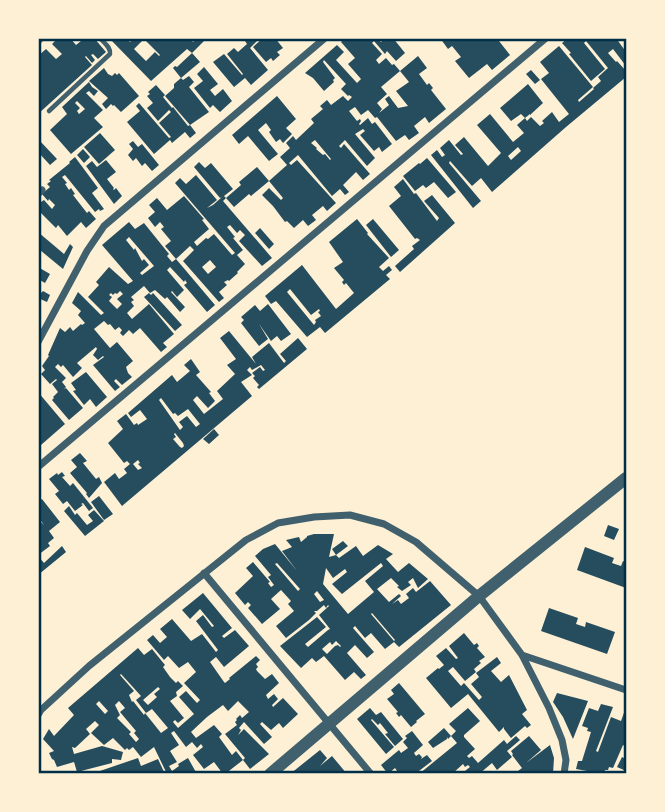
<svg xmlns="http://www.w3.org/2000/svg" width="665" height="812" font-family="'Public Sans',sans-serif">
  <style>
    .building { fill: #264d5e; fill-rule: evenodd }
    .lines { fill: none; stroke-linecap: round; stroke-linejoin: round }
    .service { stroke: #3f606c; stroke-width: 4.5 }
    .minor { stroke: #3f606c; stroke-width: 7 }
    .tertiary { stroke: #3f606c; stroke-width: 12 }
    .neatline { fill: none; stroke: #003049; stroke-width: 2.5 }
  </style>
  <rect width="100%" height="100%" fill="#fdf0d5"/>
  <path class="building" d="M58,38H70L76,45L81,41L79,38H94L106,52L98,59L93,54L91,55L95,60L92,63L86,56L85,57L92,65L38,114V56L46,49L56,59L62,54L52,44Z
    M109,38H126L130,42L134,38H190L193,42L197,38H207L192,53L187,49L151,81ZM144,39L160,55L159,56L155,52L146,61L134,49Z
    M243,38H255L257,41L250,48L268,70L251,85L245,78L234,87L213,62L224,54L242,75L243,74L227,54L234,48L238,52L247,44Z
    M263,38H275L283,48L277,52L280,55L273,61L271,58L266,62L253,47Z
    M345,38H377L381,42L385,38H393L405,53L396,61L387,51L385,54L374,41L372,43L382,54L376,60L379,64L386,58L392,65L394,64L400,71L381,87L387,94L377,103L382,109L379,113L389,105L385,99L389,96L398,108L408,106L396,91L409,82L400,71L418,56L427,68L419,74L427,85L429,83L433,88L431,90L446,109L429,123L425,117L414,126L419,133L409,140L405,135L396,141L377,117L375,118L368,110L361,115L355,107L349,111L357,121L360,119L361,121L359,124L360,125L368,118L372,124L375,122L392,144L382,152L379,147L374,151L360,135L365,131L363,129L355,134L375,158L367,166L345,140L339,146L341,148L344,144L370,174L363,180L356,172L343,185L349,192L345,195L340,189L332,196L298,155L289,163L291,165L297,160L336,203L327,211L323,206L312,215L316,220L308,226L303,220L294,228L287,221L285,222L273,206L262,195L269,188L281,200L283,198L269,181L251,196L249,194L234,207L226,198L241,185L239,182L257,167L269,181L287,165L280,157L290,148L286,143L293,136L296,140L314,123L311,119L323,109L320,106L327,100L331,105L343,96L348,101L352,97L349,95L348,96L341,89L346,84L324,60L323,62L335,78L333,80L334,82L324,91L313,78L305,73L337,45L344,52L336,60L357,83L361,79L348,64L355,58L341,42ZM315,140L331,159L330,160L325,154L323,155L316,149L317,148L311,143Z
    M440,38H490L491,40L501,38L499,41L510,55L492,70L487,64L469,78L455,61L461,57L452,46L448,49Z
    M568,38L585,40L616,38L626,52V66L613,49L608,53L616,62L617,61L626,71V77L566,127L492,192L481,178L472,186L450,161L449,163L481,201L473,208L431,155L437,150L442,157L445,155L440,148L449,140L461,155L463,154L455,145L464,137L488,166L501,153L477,125L490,114L513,142L524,133L517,125L525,118L527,121L531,117L540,126L544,123L542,121L552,112L559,122L569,114L541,79L549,73L540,62L559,46L593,87L578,100L579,102L594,89L593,88L601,81L598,77L608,68L586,41L584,43L605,69L591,81L569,54L571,53L562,43ZM518,147L521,151L511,160L508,156Z
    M192,53L200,62L181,78L173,68L175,66L177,67Z
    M204,67L218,84L210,90L215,96L223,89L232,101L220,112L213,105L210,108L194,88L203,81L197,74Z
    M104,68L108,74L112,76L115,73L117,75L119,73L139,96L121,112L114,105L113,106L111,104L106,109L102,104L108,98L89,81Z
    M531,70L540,80L535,84L526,74Z
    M189,76L194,82L189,87L209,112L190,125L196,133L190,138L185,132L172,143L170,140L154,154L127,122L140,111L136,106L139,103L169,138L171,137L159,123L171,112L169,110L158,121L147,108L153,103L147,96L150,94L148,92L156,85L165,95L163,97L172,108L173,107L188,126L190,125L165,96L174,88V84L181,78L183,80Z
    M89,82L92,87L98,91L94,96L89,91L86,93L103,110L94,118L103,127L71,154L50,130L67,114L62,107ZM77,101L85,109L79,114L77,111L80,108L75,103Z
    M528,84L543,103L530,115V114L525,118L521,114L511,121L500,108Z
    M277,96L296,119L286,128L292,134L283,143L280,139L276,142L269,132L271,130L266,123L258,130L278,154L269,161L248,136L239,144L232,135Z
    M100,133L115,150L99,164L84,147Z
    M40,141L57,159L50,165L38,152V142Z
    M133,141L138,147L142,144L159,165L152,171L145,163L142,166L136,158L133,161L128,155L133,149L129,144Z
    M83,149L90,157L84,163L77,155Z
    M75,157L98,188L92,193L104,209L100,211L99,209L95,212L65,175L62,177L67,183L65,184L69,190L71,188L75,194L73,195L87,213L89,211L96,219L86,228L81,222L67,236L58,225L56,228L41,213L40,214L38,213V204L44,200L52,209L55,205L49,199L48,201L42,194L50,187L47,184L51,181L49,180L70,163L69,162Z
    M427,158L456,192L448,198L434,182L426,188L423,185L415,191L403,176L419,163L420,164Z
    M106,160L116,172L107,179L114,188L113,189L114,190L116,188L122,196L114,204L86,166L92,161L97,167Z
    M199,162L205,168L211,163L233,189L224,196L226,198L223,201L272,258L262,266L239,241L245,235L240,230L237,233L230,225L227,227L235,237L233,238L243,250L237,255L245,264L237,272L238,273L229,281L228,280L224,282L227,285L219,292L224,298L219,302L183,261L194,250L190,246L176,259L215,305L207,312L184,285L187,283L185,280L184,282L170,267L167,270L184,290L177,297L172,291L171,292L185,307L180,312L167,297L165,299L155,290L150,293L144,286L131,297L134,300L131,302L134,306L127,313L132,319L149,304L174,334L163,343L167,347L161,352L140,328L133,334L129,330L123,336L120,333L122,330L119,327L115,330L110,324L108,325L104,321L94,329L110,348L117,342L133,361L126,367L128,373L132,377L122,385L116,379L114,381L120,387L115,391L93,365L104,357L103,356L98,360L93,355L97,349L96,347L77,363L82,368L73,377L63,365L61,367L58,364L55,367L66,378L62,382L66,387L64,389L66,388L83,408L69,420L52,400L54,398L53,397L58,392L52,384L57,380L56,379L50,384L41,374L45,370L42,366L49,356L48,355L60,328L65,332L70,327L73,331L81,324L82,325L85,323L78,315L81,311L72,303L78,292L101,315L104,313L88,297L99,285L96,282L109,267L128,284L133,281L102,245L129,222L135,229L144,223L169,254L167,256L172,262L176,259L165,246L171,241L161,229L164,227L160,222L155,227L148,218L155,212L149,205L157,198L167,210L184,196L204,219L202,220L209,229L194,242L197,246L206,238L208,239L214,234L232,255L235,253L175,183L180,178L186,184L196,175L217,200L207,208L213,205L222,197L220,198L194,167ZM129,237L154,266L142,275L140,273L149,265L144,259L142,261L135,248L134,250L126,240ZM210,260L216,267L208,274L202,267ZM120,291L123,294L117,299L122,304L117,309L109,301L112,297L109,295L111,293L113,295L115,293L117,294Z
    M403,179L414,194L416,193L437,221L439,218L424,201L432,195L455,223L400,272L395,266L414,249L412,246L420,240L417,238L415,239L389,206L401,196L394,187Z
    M357,219L368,233L367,234L389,258L379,267L383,271L389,266L392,270L386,275L390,279L325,333L320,327L307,337L276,301L271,304L265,296L302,265L336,309L354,293L346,283L344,285L342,282L344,280L334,268L343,262L329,242ZM290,289L311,315L319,309L320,311L318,312L321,316L315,320L316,322L314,325L287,292Z
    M373,219L399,250L391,257L366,225Z
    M260,228L274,244L269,249L255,233Z
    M38,232L64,254L70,244L73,247L63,269L40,250L38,252Z
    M38,267L50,274L45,283L38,279Z
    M38,291L41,293L43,291L50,295L47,302L38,298Z
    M149,293L151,295L153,293L182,325L175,331L144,297Z
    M268,304L291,334L281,341L277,336L271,341L259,324L268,339L259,346L241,323L244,320L241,317L255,305L260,311Z
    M229,331L256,364L252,357L269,343L284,363L286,361L280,354L298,338L307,349L259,389L257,387L259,385L253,378L255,376L252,373L260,367L263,371L265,370L261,365L252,370L250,367L247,370L252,375L241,382L252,396L122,506L104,482L115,473L119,479L127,473L124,469L130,464L127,461L124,463L108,443L123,429L117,421L126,414L134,425L137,423L138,425L147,419L140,410L131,417L128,413L172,375L177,382L190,371L184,365L191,359L200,372L196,375L211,392L209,393L215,401L208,408L197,396L193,400L204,414L223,399L217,391L235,374L227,365L236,359L220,338ZM161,398L173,414L175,413L178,416L188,409L200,424L196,427L187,416L179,422L183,427L180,430L159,400ZM175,433L183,443L184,446L182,448L180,447L173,439L176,437L174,434ZM138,460L140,463L138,464L142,468L138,470L133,464Z
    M86,372L107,397L96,407L90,399L84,405L73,391L76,390L71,383Z
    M38,392L65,424L41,445L38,442Z
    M214,429L219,435L209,444L203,439Z
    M80,453L87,461L83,463L96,479L99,477L102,483L89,498L86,494L87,493L70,473L77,467L71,460Z
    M62,472L65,476L62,477L70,486L73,483L93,508L89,511L83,503L81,504L83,505L75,511L67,501L63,504L55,494L59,491L49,479L57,473L58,475Z
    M99,496L113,514L104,520L91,502Z
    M42,499L60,522L49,531L54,538L48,543L50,546L38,555V519L44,525L38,517V502Z
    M69,506L75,515L77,513L87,525L93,521L88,515L94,510L104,521L85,536L64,511Z
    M608,525L619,529L614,540L604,536Z
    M314,534H334L329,557L336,555L332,549L343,541L348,546L336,555L339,558L356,546L363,556L378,545L393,554L386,559L398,572L409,563L428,579L418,588L413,578L408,582L411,585L402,591L397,587L399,586L391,578L377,589L389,602L399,594L401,596L392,604L398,600L401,604L409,598L406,594L413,588L416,592L430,581L451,605L399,647L394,642L385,649L371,633L365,638L355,626L353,628L374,652L367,658L355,645L347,653L366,675L361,679L354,672L345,680L324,656L316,662L312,658L301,668L280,646L317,617L326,627L305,644L308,647L328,630L330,629L319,615L329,606L328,605L326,608L324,605L317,611H314L316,613L309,620L286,638L276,626L294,611L288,604L291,601L281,590L271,599L280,609L262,624L248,608L251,605L248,602L245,605L235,593L253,576L246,568L253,562L270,582L268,583L271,587L274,585L268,577L271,575L255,556L263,549L275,544L297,571L282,551L292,547L286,540L299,537L301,542L307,537V536ZM277,563L300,589L298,591L275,564ZM381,563L383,566L365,581L374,592L348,614L323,584L326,568L333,578L345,569L347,572L332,584L342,594ZM317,591L324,600L320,602L314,594ZM372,613L395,640L394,641L371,614ZM336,641L341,646L340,647L338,645L335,646L327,654L322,649L330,642L332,645Z
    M62,546L66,552L38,575V556L44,563Z
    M585,547L614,558L612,563L621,566L623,561L626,562V588L577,570Z
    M203,593L232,628L222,636L224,638L235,630L249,646L224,667L216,657L210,662L224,682L225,683L230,679L229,678L256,656L260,660L256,664L258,667L256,669L257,671L265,679L272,674L279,683L266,695L268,699L274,694L278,699L272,705L273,707L283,698L298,714L283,728L279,723L271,730L262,722L260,724L272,737L264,744L244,722L239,728L241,730L238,735L244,729L269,754L250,769L243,760L245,758L225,734L237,725L235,722L237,720L236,719L240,715L242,718L249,712L238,701L228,711L223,705L207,717L191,732L196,738L214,725L222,734L219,737L232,755L236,751L243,760L225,774H223L214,762L204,769L193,755L203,747L201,744L197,748L192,742L186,747L174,731L171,733L179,745L170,751L177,762L169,766L172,771L179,766L178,764L188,758L197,774H167L154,747L141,757L133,747L129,750L127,748L125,750L113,738L104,745L91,733L99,725L95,721L86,729L90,734L75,748L72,747L74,754L102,746L123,752L121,760L112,759V763L77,772L74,762L57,767L54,760L52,759L49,753L54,751L43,739L49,729L54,736L74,715L68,708L138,648L144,655L152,649L165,665L163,667L170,677L176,683L178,681L183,686L176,692L177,696L170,701L184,718L178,723L175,720L173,722L178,728L194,714L179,697L186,691L197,703L200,700L184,683L196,672L188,662L179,668L168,656L164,660L147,640L153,635L160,643L167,637L160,629L172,619L191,641L202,634L216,652L218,650L196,621L203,615L212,627L214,626L200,609L190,619L182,610ZM121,674L141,696L136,700L146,713L152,709L168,728L161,733L145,713L144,715L133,701L132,702L129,695L134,691L120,675ZM158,687L160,689L154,694L157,697L148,705L143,700ZM99,701L108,711L105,714L96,704ZM119,701L125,708L120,712L136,731L134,733L139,739L136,742L129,734L131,732L117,718L120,715L115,705Z
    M549,608L578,618L576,624L585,627L586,622L615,632L607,654L541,631Z
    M464,633L474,645L477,643L479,646L477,648L485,657L479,661L481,663L474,669L476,672L465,681L453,667L448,671L461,686L464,683L479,700L482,697L471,684L479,677L476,673L497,657L501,663L491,671L501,682L509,675L527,710L522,714L531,725L527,728L525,726L511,738L504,729V727L499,732L468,694L451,708L426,678L438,668L439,669L444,665L436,656L446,648L456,659L458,658L449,646Z
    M399,683L425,714L416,721L417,722L411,727L401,715L399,717L396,713L398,712L387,699L394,694L391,690Z
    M557,693L588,701L573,739L563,717L553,702Z
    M601,704L613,707L596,751L598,752L611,717L621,721L626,707V747L623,745L613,768L609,767L608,770H605L604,774L576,769L578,761H582L591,732L587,731L588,728L582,726L589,708L598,711Z
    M370,708L376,715L381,712L403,739L395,746L385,734L388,733L380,723L378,725L372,719L371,720L394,747L386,754L357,719Z
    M468,708L480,721L464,735V737L475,749L467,756L469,758L472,756L478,763L504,740L507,744L516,736L520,740L507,751L512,757L497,770L492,763L479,774H461L470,767L468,765L465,767L463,764L452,774H419L457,743L451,736L456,731L449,724Z
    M444,728L451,736L448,739L447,737V739L433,748L428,742Z
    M412,731L423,745L414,753L416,756L419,754L422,757L421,759L427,755L432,761L415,774H399L395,768L388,774L381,765L399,750L401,753L408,748L403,742L407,738L405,736Z
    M529,736L541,750L526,763L550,745L554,758L553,774H514L522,768L512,755L513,754L511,751Z
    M320,750L327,758L320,766L332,756L347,774H290Z
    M622,757L626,759V771L617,767Z
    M138,758L141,766L158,759L165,774H91Z"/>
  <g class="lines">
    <path class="service" d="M49,111L110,54C111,47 104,43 100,38"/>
    <path class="minor" d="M38,41L41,38
      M38,194L42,190
      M38,342L87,251L104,226L325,38
      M38,467L546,38
      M204,573L371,774
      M522,655L626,690
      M38,715L41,710L89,666L246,540L278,523L314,517L350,515L384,524L416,542L479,596L522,655L549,708L562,740L566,760L564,774"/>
    <path class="tertiary" d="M270,774L479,596L626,478"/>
  </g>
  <rect width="665" height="812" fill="none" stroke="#fdf0d5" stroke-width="80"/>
  <rect x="40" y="40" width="585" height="732" class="neatline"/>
</svg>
